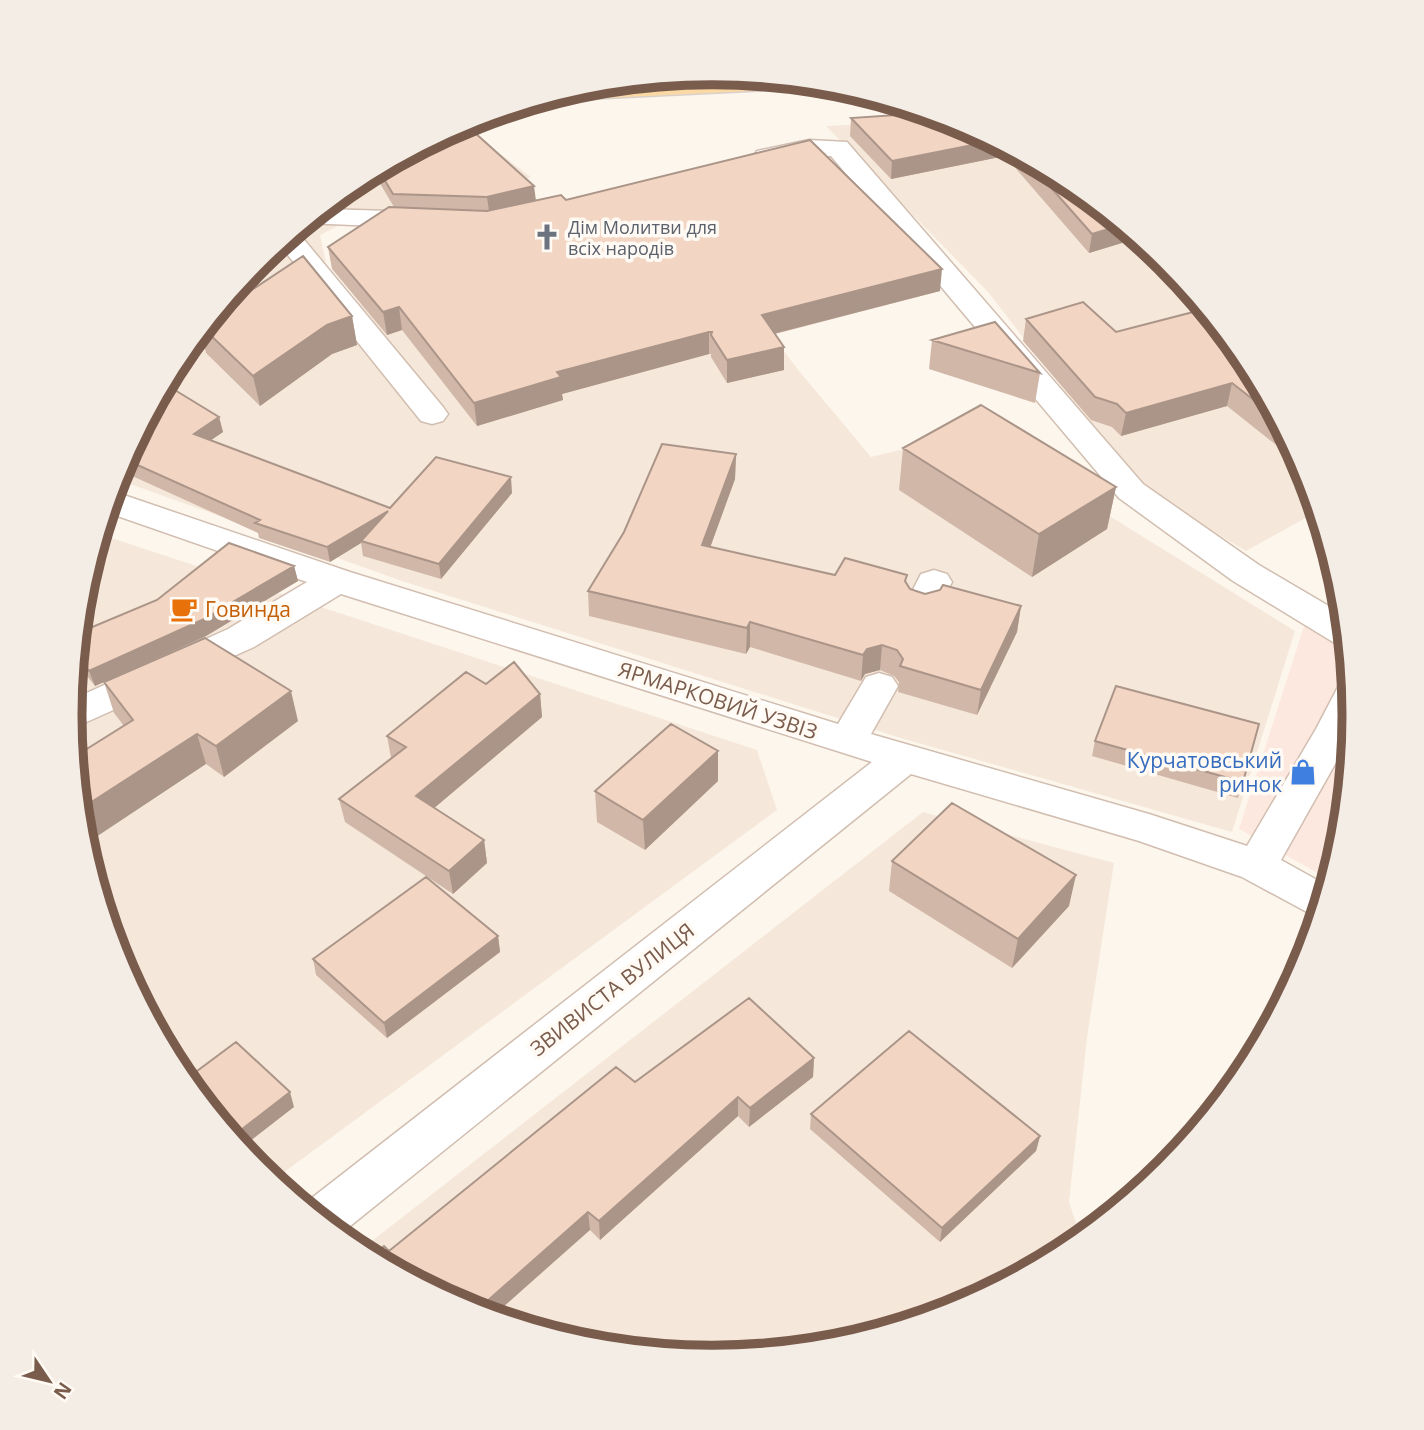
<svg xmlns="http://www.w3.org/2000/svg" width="1424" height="1430" font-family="'Open Sans',sans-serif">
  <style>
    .residential { fill: #f5e8da }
    .commercial { fill: #fde8e0 }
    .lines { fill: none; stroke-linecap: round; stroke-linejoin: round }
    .minor-casing { stroke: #d1beb0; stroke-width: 3 }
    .major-casing { stroke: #dad1cd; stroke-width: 3 }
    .minor { fill: #fff; fill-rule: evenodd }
    .major { fill: #fbd9a5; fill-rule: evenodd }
    .wall { fill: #d1b7a8 }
    .shaded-wall { fill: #aa9588 }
    .building { fill: #f3d5c3; stroke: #aa9588; stroke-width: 2 }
    .labels { text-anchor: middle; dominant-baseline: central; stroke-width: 7; stroke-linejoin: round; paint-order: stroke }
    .far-worship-label { font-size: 18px; fill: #5b616d; stroke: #fffaf3; text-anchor: start }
    .food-label { font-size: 21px; fill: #c56008; stroke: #fffaf3; text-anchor: start }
    .street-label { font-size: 21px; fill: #7a5c4d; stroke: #fffaf3 }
    .shop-label { font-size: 21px; fill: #366cbe; stroke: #fffaf3; text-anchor: end }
    .rim { fill: none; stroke: #7a5c4d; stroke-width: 9 }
  </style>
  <rect width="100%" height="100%" fill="#fdf6ec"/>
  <path class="residential" d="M953,120L1069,181L1166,261L1246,359L1305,470L1318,511L1246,551L1139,487L988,292L826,126Z
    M479,138L531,177L454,204L369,210L320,235L329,278L380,319L759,318L799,371L871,457L974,432L1295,631L1232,832L904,739L402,581L116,479L178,358L258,261L356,181L434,139Z
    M99,534L757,750L777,810L272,1181L258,1169L178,1071L119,960L82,840L70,715L82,589Z
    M923,812L1114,863L1087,1038L1069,1202L1081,1238L1068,1249L957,1308L837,1345L712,1357L586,1345L466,1308L359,1251Z"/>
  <path class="commercial" d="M1342,598L1354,715L1342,841L1330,880L1239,829L1305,623Z"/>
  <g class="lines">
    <g class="minor-casing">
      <path id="minor" d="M809,140L847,142L1143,484L1259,565L1344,615L1347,645L1333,642L1233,581L1119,498L831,156C808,156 774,167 757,163L753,157L757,151Z
        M322,209L426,212L436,214L440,220L436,226L426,228L304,223Z
        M296,230L443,407L448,414L443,421L432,424L421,421L279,244Z
        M112,491L350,572L838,724L866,677L879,673L892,677L898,686L871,734L1149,814L1247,846L1316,729L1339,685L1351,681L1354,715L1352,734L1281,860L1328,886L1318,918L1242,877L1139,841L911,774L339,1235L304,1204L872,762L341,594L254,647L71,729V700L228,629L307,582L106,512Z
        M934,570L947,574L952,582L936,613L923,617L910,613L905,605L921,574Z"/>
    </g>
    <g class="major-casing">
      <path id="major" d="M742,76L804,82L801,86L792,89L564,100L554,95L587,85Z"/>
    </g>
    <use href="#minor" class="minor"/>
    <use href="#major" class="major"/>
  </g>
  <path class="wall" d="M851,118L958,122L1069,181L1136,236L1135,239L1089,253L1005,156L891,179L850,136Z
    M418,148L536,201L566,200L940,291L775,334L784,370L727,383L711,357V354H709L562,394L563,400L477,426L402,330L387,335L332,269L328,247L394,207L375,175V171Z
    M214,315L352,316L357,345L332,354L260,406L206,353L201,331Z
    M1026,319L1116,332L1246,359L1294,449L1285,452L1227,406L1121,436L1112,427L1091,420L1023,341Z
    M932,340L1040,373L1035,403L929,369Z
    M165,384L219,417L223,432L211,440L390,508L512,493L441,579L363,556L361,543L330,562L259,538L258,533L119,470Z
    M903,448L1116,487L1107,529L1032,577L899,490Z
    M736,454L735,479L710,547L835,575L906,583L910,589L925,594L1021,606L1017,632L977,715L898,692L899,682L894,676L880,670L865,674L861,681L750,647L746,654L589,616L588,591Z
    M294,566L298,581L206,636L95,686L75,661L78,633L157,600Z
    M104,682L298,721L224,777L206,764L124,726L114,713Z
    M486,684L540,694L542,717L434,808L484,840L487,863L453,894L345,822L339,799L391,758L387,736Z
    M1259,724L1238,798L1092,756L1095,741Z
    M718,781L645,850L597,822L595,791Z
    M892,861L1069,906L1012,968L889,891Z
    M498,936L500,952L387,1038L316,975L313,959Z
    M814,1058L813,1077L749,1127L738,1116L600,1240L590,1230L389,1251L635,1082Z
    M811,1114L1040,1136L1036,1151L940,1242L810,1129Z"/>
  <path class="shaded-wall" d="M993,141L1006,148L1005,156L891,179L892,161Z
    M370,173L371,181L329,203L356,181Z
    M534,186L536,201L489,211L487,197Z
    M1122,225L1136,236L1135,239L1089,253L1092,234Z
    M942,269L940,291L761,337L762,315Z
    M399,307L402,330L387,335L383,312Z
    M352,316L357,345L332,354L260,406L253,376L327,325Z
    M709,332V354L562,394L563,400L477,426L474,403L557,372Z
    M784,347V370L727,383V360Z
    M1232,383L1227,406L1121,436L1126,413Z
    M219,417L223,432L198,449L194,434Z
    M1289,439L1294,449L1285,452Z
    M736,454L735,479L702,570V545Z
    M511,477L512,493L441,579L439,564Z
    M1116,487L1107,529L1032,577L1039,534Z
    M388,511L361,541V543L330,562L327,547Z
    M294,566L298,581L206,636L95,686L89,671Z
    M1021,606L1017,632L977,715L981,690Z
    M750,622V647L746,654L747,628Z
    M882,645L880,670L865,674L861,681L863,655L867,649Z
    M291,691L298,721L224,777L216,746Z
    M540,694L542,717L420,820L416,796Z
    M197,734L206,764L84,845L82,840L79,810Z
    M718,751V781L645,850L643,820Z
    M484,840L487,863L453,894L449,871Z
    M1076,875L1069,906L1012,968L1018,939Z
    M498,936L500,952L387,1038L384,1023Z
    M814,1058L813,1077L749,1127L750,1108Z
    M290,1092L294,1107L241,1148L232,1137Z
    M738,1097V1116L600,1240L599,1221Z
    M1040,1136L1036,1151L940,1242L942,1228Z
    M588,1212L590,1230L493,1316L476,1311Z"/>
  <path class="building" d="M927,113L958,122L993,141L892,161L851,118Z
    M474,132L534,186L487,197L393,194L378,169L418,148Z
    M810,140L942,269L762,315L784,347L727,360L711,335L712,332H709L557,372L561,377L474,403L399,307L383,312L328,247L389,207L487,211L561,195L566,200Z
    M1024,157L1069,181L1122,225L1092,234Z
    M303,256L352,316L327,325L253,376L203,328L214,315Z
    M1083,302L1116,332L1205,309L1246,359L1278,419L1232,383L1126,413L1117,404L1095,397L1026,319Z
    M995,322L1040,373L932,340Z
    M165,384L219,417L194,434L390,508L436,457L511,477L439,564L361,541L388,511L327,547L255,523L260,520L124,459Z
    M981,405L1116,487L1039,534L903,448Z
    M662,444L736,454L702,545L835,575L845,558L907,575L905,581L910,589L925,594L940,590L943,585L1021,606L981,690L900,666L903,659L897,650L882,645L867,649L863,655L750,622L747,628L588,591L624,532Z
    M229,543L294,566L202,620L89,671L76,653L78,633L157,600Z
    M205,638L291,691L216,746L197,734L79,810L74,757L133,720L104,682Z
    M514,662L540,694L416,796L484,840L449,871L339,799L406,747L387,736L466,672L486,684Z
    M1116,686L1259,724L1243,782L1095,741Z
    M671,724L718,751L643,820L595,791Z
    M952,803L1076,875L1018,939L892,861Z
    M426,877L498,936L384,1023L313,959Z
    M749,998L814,1058L750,1108L738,1097L599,1221L588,1212L476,1311L466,1308L371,1257L384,1246L389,1251L616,1067L635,1082Z
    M909,1031L1040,1136L942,1228L811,1114Z
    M236,1042L290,1092L232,1137L185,1080Z
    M628,1342L636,1349L622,1348Z"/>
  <defs>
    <g id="church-bare" transform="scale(2.1)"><path d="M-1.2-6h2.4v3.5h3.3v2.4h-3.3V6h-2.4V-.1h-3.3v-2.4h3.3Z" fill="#6b7280" stroke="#fffaf3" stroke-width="2.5" paint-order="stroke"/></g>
    <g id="cafe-bare" transform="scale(2.1)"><path d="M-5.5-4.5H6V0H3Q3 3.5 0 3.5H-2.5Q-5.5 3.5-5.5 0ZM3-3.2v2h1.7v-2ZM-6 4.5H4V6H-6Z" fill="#e8710a" stroke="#fffaf3" stroke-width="2.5" paint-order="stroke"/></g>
    <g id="shop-bare" transform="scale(2.1)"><path d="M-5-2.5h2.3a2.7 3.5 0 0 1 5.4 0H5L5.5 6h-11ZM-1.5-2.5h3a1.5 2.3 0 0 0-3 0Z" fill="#3f7fe0" stroke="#fffaf3" stroke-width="2.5" paint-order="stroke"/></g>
  </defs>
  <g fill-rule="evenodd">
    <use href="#church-bare" x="547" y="237"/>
    <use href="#cafe-bare" x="184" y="609"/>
    <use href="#shop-bare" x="1303" y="772"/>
  </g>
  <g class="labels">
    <g class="far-worship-label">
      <text x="568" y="227">Дім Молитви для<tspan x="568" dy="21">всіх народів</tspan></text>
    </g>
    <g class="food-label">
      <text x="205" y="609">Говинда</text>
    </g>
    <g class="street-label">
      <text transform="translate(718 700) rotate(18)">ЯРМАРКОВИЙ УЗВІЗ</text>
      <text transform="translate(612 989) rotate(-38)">ЗВИВИСТА ВУЛИЦЯ</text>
    </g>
    <g class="shop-label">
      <text x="1282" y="760">Курчатовський<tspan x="1282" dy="24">ринок</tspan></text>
    </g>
  </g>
  <path d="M0 0H1424V1430H0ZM82 715a630 630 0 1 1 1260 0a630 630 0 1 1-1260 0Z" fill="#f4ede6" fill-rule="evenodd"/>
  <path class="rim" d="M82 715a630 630 0 1 1 1260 0a630 630 0 1 1-1260 0Z"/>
  <g transform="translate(49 1381) rotate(125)" stroke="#fffaf3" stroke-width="5" paint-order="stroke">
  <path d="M0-5L12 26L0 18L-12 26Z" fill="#7a5c4d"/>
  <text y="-10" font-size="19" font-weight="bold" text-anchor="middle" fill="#7a5c4d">N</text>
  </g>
</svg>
